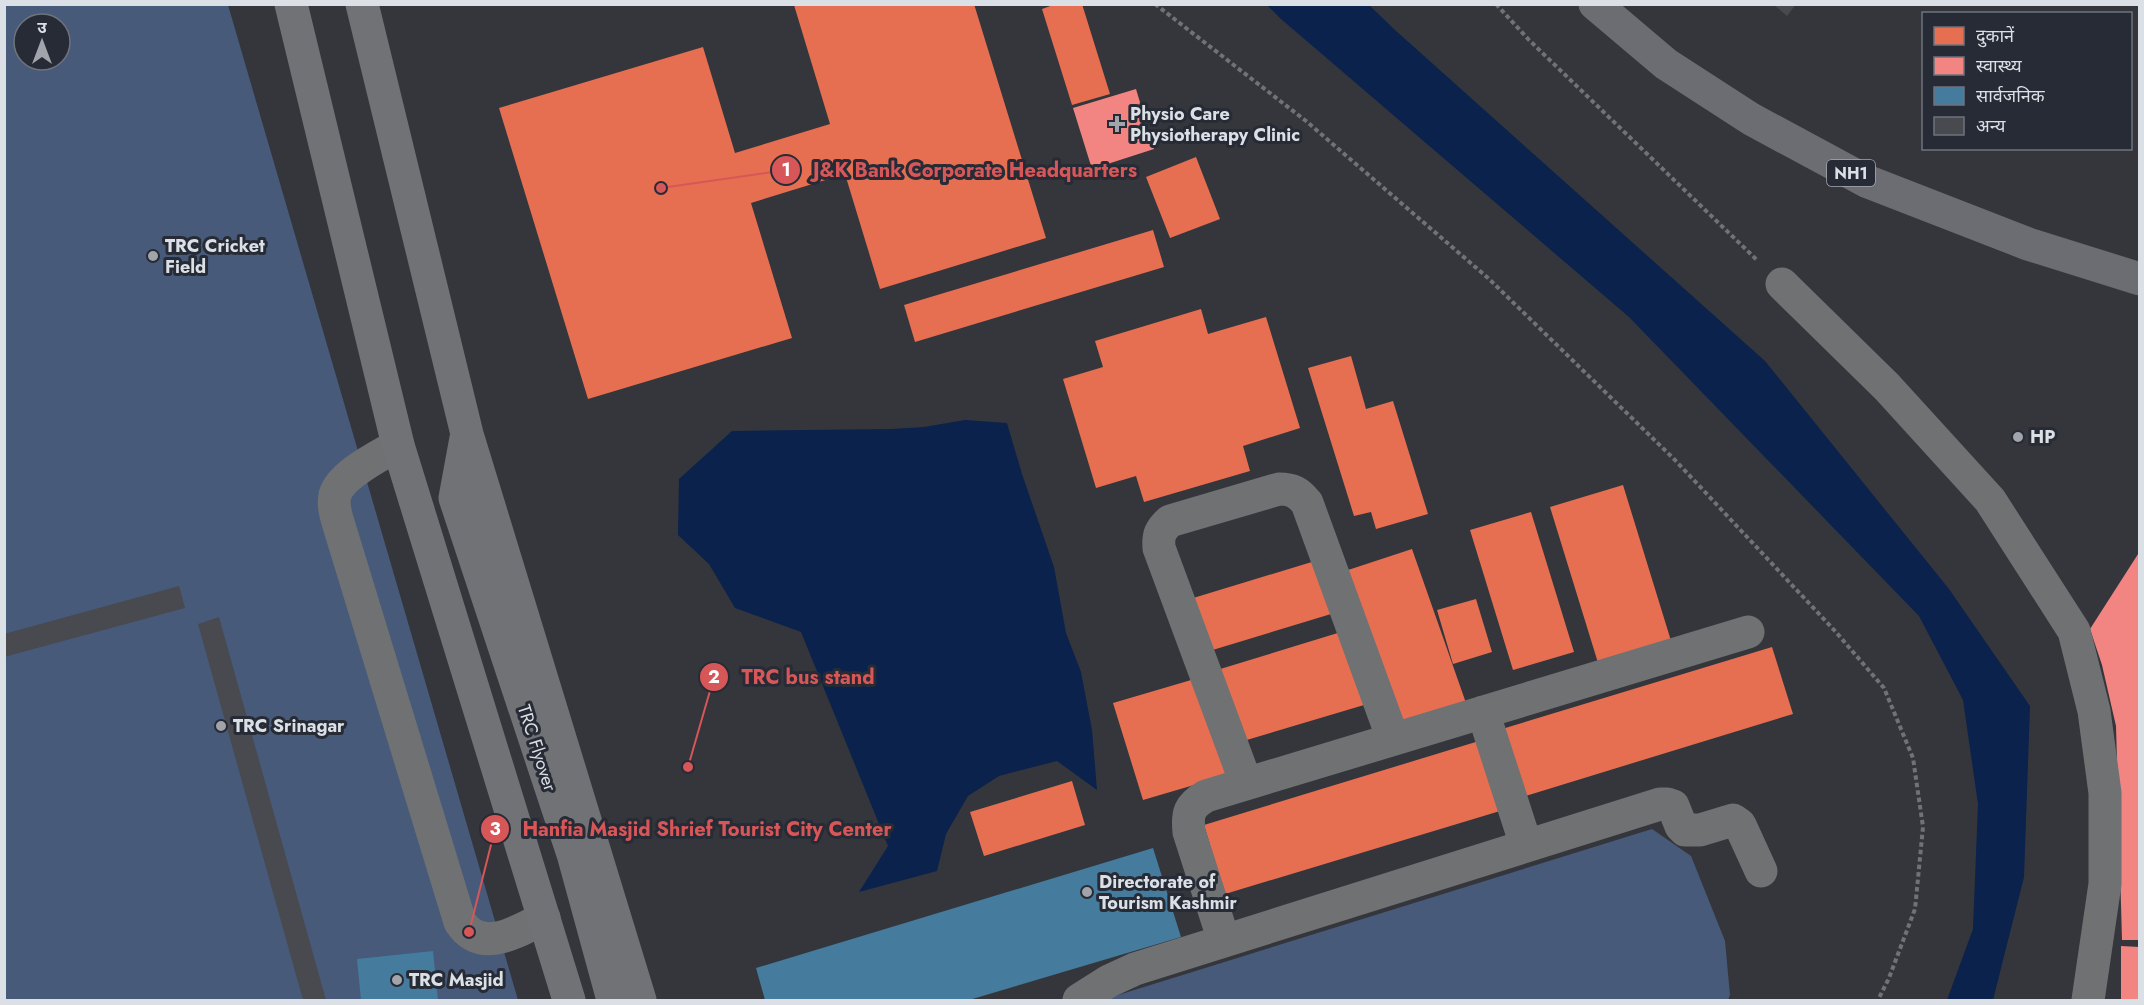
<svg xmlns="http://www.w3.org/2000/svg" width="2144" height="1005" font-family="Jost,'Noto Sans Devanagari',sans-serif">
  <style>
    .green { fill: #485a79; fill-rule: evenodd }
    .water { fill: #0a224c }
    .shops { fill: #e76f51 }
    .health { fill: #f28482 }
    .public { fill: #457b9d }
    .building { fill: #484a4f }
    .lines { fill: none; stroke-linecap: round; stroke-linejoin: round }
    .path { stroke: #717276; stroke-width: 4; stroke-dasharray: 4.5 3; stroke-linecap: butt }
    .minor { stroke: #707173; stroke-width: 33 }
    .major { stroke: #707276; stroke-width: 33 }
    .highway { stroke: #6b6d72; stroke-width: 33 }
    .poi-dot { fill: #a1a4aa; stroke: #262b35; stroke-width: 2 }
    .labels { text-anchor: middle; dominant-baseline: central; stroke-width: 6; stroke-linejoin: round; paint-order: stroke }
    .shield { fill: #262b35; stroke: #a5a9b1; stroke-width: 1.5 }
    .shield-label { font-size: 16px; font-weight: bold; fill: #dbdfe6 }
    .poi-label { font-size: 18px; font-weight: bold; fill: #dbdfe6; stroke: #262b35; text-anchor: start }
    .street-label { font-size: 18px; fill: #dbdfe6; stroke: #262b35 }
    .leader { fill: none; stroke: #d75658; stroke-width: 2 }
    .callout-dot { fill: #d75658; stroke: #262b35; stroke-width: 2 }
    .mark-label { font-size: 18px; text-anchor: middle; font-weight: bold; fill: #fff }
    .callout-label { font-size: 20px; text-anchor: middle; font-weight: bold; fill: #d75658; stroke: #262b35; stroke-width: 6; stroke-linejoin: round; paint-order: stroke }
  </style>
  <rect width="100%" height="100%" fill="#34363c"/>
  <path class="green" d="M5,5H228L518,1000H5ZM24,24H60V60H24Z
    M1652,829L1691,856L1725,941L1730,995L1728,1000H1109L1115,996Z"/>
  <path class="water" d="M1267,5H1369L1395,30L1765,361L1949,589L2030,706L2024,877L1993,1000H1947L1973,929L1978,804L1963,700L1919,616L1629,317L1281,19Z
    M965,420L1007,423L1022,474L1054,567L1066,633L1081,672L1092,730L1097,790L1057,761L999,776L968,796L946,834L937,871L859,892L888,846L801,632L735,608L709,564L678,535L679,479L732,431L891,429L924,427Z"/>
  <path class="shops" d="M797,4H974L1046,238L880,289L845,174L751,203L792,338L588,399L499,108L703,47L735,153L830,124L794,5Z
    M1056,4H1082L1110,94L1072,105L1042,9Z
    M1196,157L1220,219L1170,238L1146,177Z
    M1153,230L1164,267L915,342L904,305Z
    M1201,309L1208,334L1266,317L1300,428L1243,446L1250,471L1144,502L1136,476L1096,488L1063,379L1103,367L1095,341Z
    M1351,356L1366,409L1393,401L1428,514L1376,529L1371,512L1354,516L1308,368Z
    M1623,485L1672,644L1599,666L1550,507Z
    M1531,512L1574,652L1513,670L1470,530Z
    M1412,549L1466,703L1396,727L1342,572Z
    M1315,561L1331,614L1206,652L1190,599Z
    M1476,599L1492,652L1453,664L1437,610Z
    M1341,632L1364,705L1240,742L1217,670Z
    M1772,647L1793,714L1522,797L1502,729Z
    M1198,678L1228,775L1143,800L1113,703Z
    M1479,741L1500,811L1225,894L1204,825Z
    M1072,781L1085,825L984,856L970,812Z"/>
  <path class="health" d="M1136,89L1154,149L1092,169L1073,108Z
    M2140,551V940H2122L2116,726L2102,665L2090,629Z
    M2121,946L2140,947V1000H2121Z"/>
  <path class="public" d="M1153,848L1181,937L969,1000H765L756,968Z
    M433,951L438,1000H361L357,959Z"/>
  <path class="building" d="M1773,4H1796L1787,16Z
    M179,586L185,608L4,657V634Z
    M219,617L326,1000H303L198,624Z"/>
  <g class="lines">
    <path class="path" d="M1155,4L1306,121L1488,278L1675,460L1835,631L1884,688L1913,758L1923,827L1915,909L1889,978L1878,1000
      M1496,4L1529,40L1758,261"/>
    <path class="minor" d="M1782,284L1887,387L1990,500L2074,631L2094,711L2105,793V884L2088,1000
      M398,445C380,456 341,474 335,495C333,503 335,512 337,519L460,922C482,955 518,931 544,918
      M1483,712L1526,845
      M1246,783L1159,548C1158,535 1160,530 1170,521L1279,489C1292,489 1298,492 1307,503L1393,739
      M1224,941L1189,832C1187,813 1189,806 1206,796L1748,632
      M1079,1000L1109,981L1135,969L1660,804H1667L1673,806L1681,826L1685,830H1700L1733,820L1740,825L1761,871"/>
    <path class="major" d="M291,4L398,445L569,1000
      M362,4L467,434L640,1000
      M466,438L455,498L573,854L613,1000"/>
    <path class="highway" d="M1595,4L1666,64L1751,119L1866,181L2028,244L2140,279"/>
  </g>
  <g class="poi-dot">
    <path d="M1114 115h6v6h6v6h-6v6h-6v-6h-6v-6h6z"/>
    <circle cx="153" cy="256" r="6"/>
    <circle cx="2018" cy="437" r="6"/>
    <circle cx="221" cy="726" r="6"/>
    <circle cx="1087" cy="892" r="6"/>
    <circle cx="397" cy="980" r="6"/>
  </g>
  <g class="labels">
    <rect class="shield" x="1827" y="160" width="48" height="26" rx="4.5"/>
    <g class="shield-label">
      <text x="1851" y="173">NH1</text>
    </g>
    <g class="poi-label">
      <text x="1130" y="114">Physio Care<tspan x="1130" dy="21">Physiotherapy Clinic</tspan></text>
      <text x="165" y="246">TRC Cricket<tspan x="165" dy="21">Field</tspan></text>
      <text x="2030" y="437">HP</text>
      <text x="233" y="726">TRC Srinagar</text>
      <text x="1099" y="882">Directorate of<tspan x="1099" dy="21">Tourism Kashmir</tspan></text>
      <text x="409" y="980">TRC Masjid</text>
    </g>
    <g class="street-label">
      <text transform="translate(537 748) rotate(72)">TRC Flyover</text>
    </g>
  </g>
  <path class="leader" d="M661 188L786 170M688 767L714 677M469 932L495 829"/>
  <g class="callout-dot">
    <circle cx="661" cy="188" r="6"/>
    <circle cx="688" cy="767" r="6"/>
    <circle cx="469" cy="932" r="6"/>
    <circle cx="786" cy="170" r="15"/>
    <circle cx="714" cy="677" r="15"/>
    <circle cx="495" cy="829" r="15"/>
  </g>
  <g class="mark-label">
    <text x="786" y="176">1</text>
    <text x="714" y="683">2</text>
    <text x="495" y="835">3</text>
  </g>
  <g class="callout-label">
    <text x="975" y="177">J&amp;K Bank Corporate Headquarters</text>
    <text x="808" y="684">TRC bus stand</text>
    <text x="707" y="836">Hanfia Masjid Shrief Tourist City Center</text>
  </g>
  <rect width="2144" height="1005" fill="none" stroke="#dbdfe6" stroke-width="12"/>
  <rect x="1922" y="12" width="210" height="138" fill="#262b35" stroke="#6e737c" stroke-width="1.5"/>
  <rect x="1934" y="27" width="30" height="18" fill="#e76f51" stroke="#6e737c" stroke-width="1.5"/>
  <text x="1976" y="42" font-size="18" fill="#dbdfe6">दुकानें</text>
  <rect x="1934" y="57" width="30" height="18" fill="#f28482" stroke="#6e737c" stroke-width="1.5"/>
  <text x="1976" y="72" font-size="18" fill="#dbdfe6">स्वास्थ्य</text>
  <rect x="1934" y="87" width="30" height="18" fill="#457b9d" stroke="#6e737c" stroke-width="1.5"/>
  <text x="1976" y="102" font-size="18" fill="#dbdfe6">सार्वजनिक</text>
  <rect x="1934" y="117" width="30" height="18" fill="#484a4f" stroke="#6e737c" stroke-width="1.5"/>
  <text x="1976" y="132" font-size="18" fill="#dbdfe6">अन्य</text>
  <g transform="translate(42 42)"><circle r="28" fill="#262b35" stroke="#6e737c" stroke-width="1.5"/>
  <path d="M0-4.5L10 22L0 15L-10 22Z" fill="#a1a4aa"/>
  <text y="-9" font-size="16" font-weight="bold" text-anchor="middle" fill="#dbdfe6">उ</text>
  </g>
</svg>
